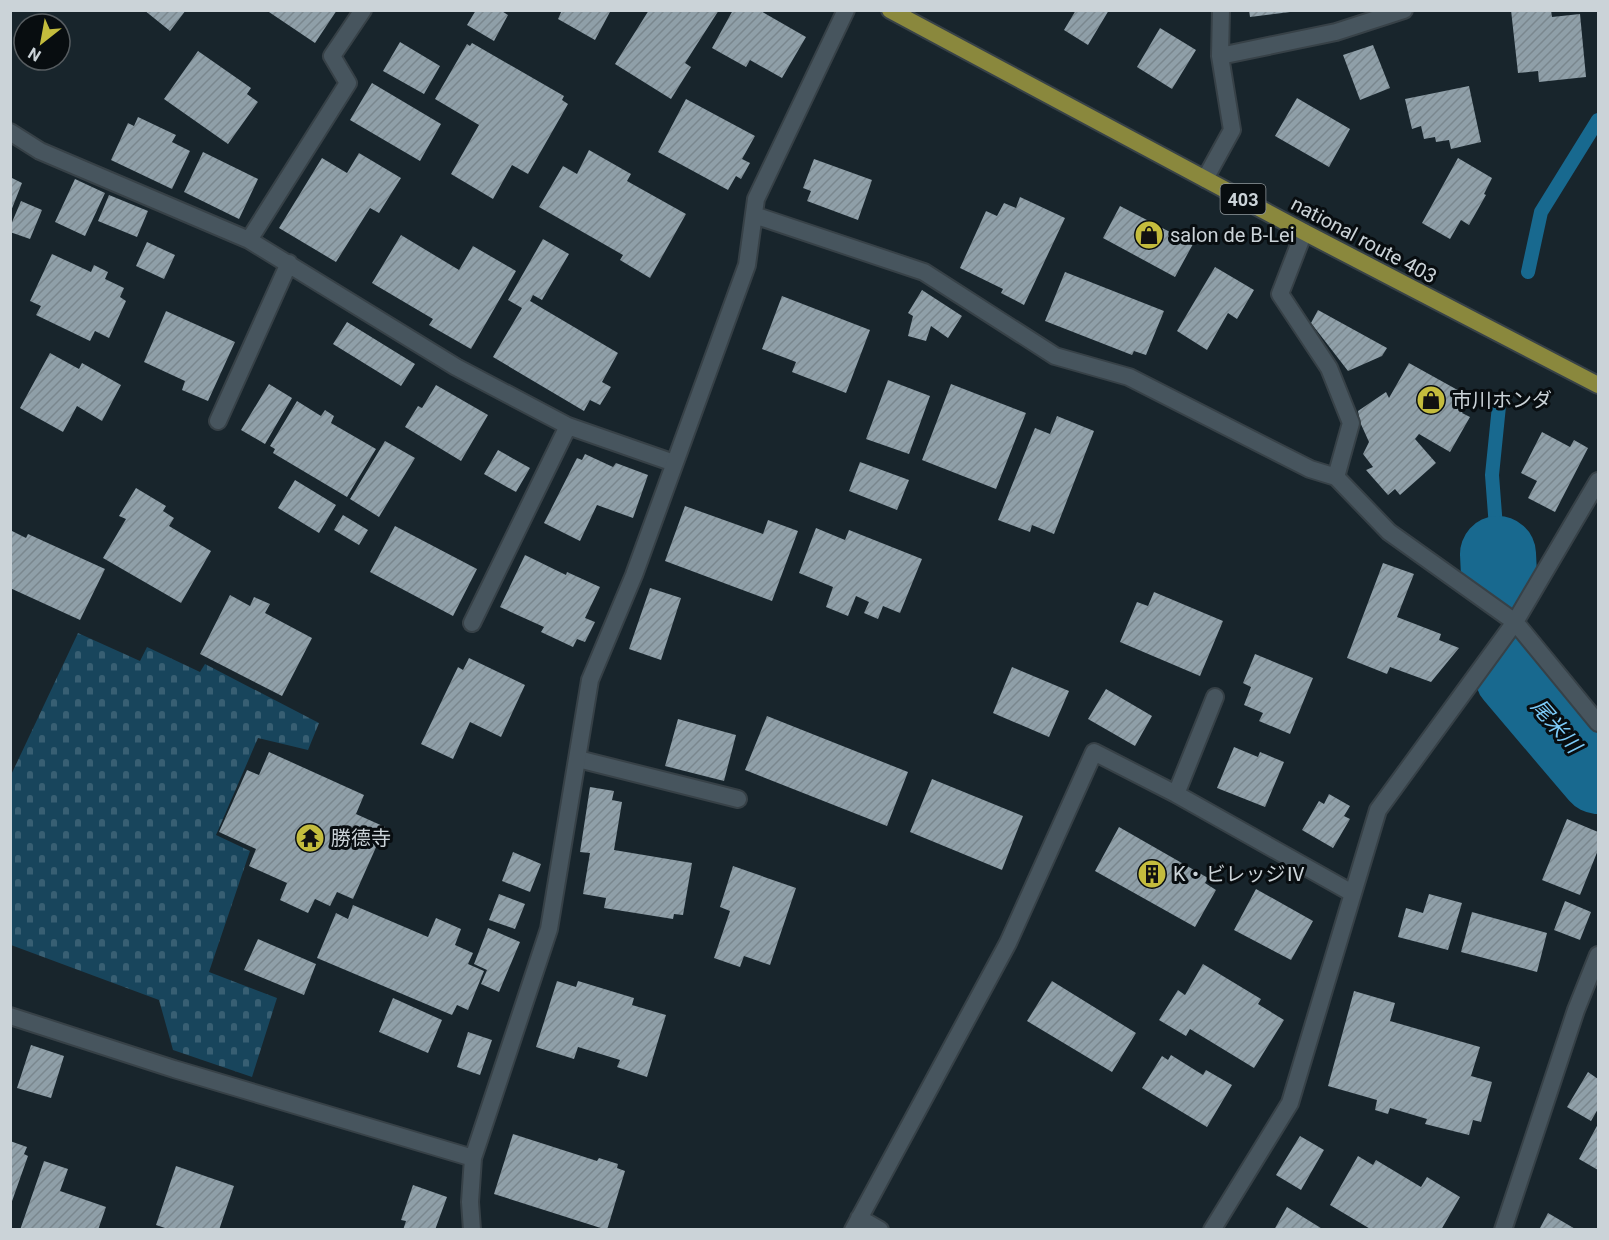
<svg xmlns="http://www.w3.org/2000/svg" width="1609" height="1240" font-family="Roboto,'Noto Sans JP',sans-serif">
  <style>
    .cemetery { fill: url(#cemetery-stones) }
    .lines { fill: none; stroke-linecap: round; stroke-linejoin: round }
    .stream { stroke: #18698f; stroke-width: 14 }
    .river { stroke: #18698f; stroke-width: 76 }
    .building { fill: url(#building-hatch) }
    .service-casing { stroke: #374147; stroke-width: 20 }
    .minor-casing { stroke: #374147; stroke-width: 20 }
    .trunk-casing { stroke: #374147; stroke-width: 20 }
    .service { stroke: #47555e; stroke-width: 16 }
    .minor { stroke: #47555e; stroke-width: 16 }
    .trunk { stroke: #8a883d; stroke-width: 16 }
    .labels { text-anchor: middle; dominant-baseline: central; stroke-width: 6; stroke-linejoin: round; paint-order: stroke }
    .shield { fill: #080d10; stroke: #90989c; stroke-width: 1.5 }
    .shield-label { font-size: 18px; font-weight: bold; fill: #cbd3d8 }
    .poi-label { font-size: 20px; fill: #cbd3d8; stroke: #080d10; text-anchor: start }
    .street-label { font-size: 20px; fill: #cbd3d8; stroke: #080d10 }
    .water-label { font-size: 21px; font-style: italic; fill: #7ccaf7; stroke: #080d10 }
  </style>
  <defs>
    <pattern id="cemetery-stones" width="16" height="16" patternUnits="userSpaceOnUse" patternTransform="scale(1.5)"><rect width="16" height="16" fill="#18455c"/><path d="M2 7V4a2 2 0 0 1 4 0v3zM10 15v-3a2 2 0 0 1 4 0v3z" fill="#385f73"/></pattern>
    <pattern id="building-hatch" width="6" height="6" patternUnits="userSpaceOnUse" patternTransform="scale(1.5)"><rect width="6" height="6" fill="#8f9fa8"/><path d="M-1 1l2-2M0 6l6-6M5 7l2-2" fill="none" stroke="#7a878e"/></pattern>
  </defs>
  <rect width="100%" height="100%" fill="#18252c"/>
  <path class="cemetery" d="M78,633L140,661L147,647L200,672L205,664L319,723L308,750L258,738L216,835L250,851L209,972L277,998L252,1077L173,1050L159,1000L11,945V775Z"/>
  <g class="lines">
    <path class="stream" d="M1528,272L1541,212L1598,120
      M1498,554L1492,475L1499,406"/>
    <path class="river" d="M1498,554L1499,575
      M1513,676L1598,776"/>
  </g>
  <path class="building" d="M144,10H186L170,31Z
    M266,10H337L315,43Z
    M476,10H500L508,15L494,41L467,25Z
    M562,10H611L595,40L558,19Z
    M649,10H719L685,63L691,67L671,99L615,64Z
    M733,10H759L806,37L782,78L750,60L746,67L712,48Z
    M1076,10H1109L1088,45L1064,30Z
    M1249,10H1290V12L1250,17Z
    M1511,10H1551L1552,17L1580,14L1586,77L1539,82L1538,71L1518,73Z
    M1160,28L1196,50L1172,89L1137,67Z
    M400,42L440,66L424,94L383,71Z
    M472,43L564,96L562,100L568,104L528,174L512,165L493,199L451,174L479,125L435,99L467,44L470,46Z
    M1373,45L1390,88L1360,100L1343,55Z
    M198,51L251,88L247,94L258,102L228,144L164,99Z
    M372,83L441,124L420,161L350,120Z
    M1469,86L1481,142L1451,149L1449,140L1436,142L1435,137L1424,139L1421,126L1412,129L1405,99Z
    M1297,98L1350,129L1329,167L1275,136Z
    M686,99L755,136L742,159L750,163L741,179L736,176L728,190L658,152Z
    M138,117L176,135L172,142L190,151L172,189L111,160L128,123L134,126Z
    M589,150L631,174L627,181L686,214L650,278L620,260L623,255L539,207L563,166L577,174Z
    M203,152L258,179L239,219L184,192Z
    M359,153L401,178L379,213L370,208L336,262L279,228L322,158L347,173Z
    M1458,158L1492,178L1484,194L1486,195L1469,225L1461,220L1450,239L1422,223Z
    M814,159L872,180L858,220L807,201L811,191L803,188Z
    M10,177L22,183L11,211H10Z
    M75,179L105,193L85,236L55,222Z
    M109,195L148,211L137,237L98,221Z
    M1020,197L1065,218L1024,305L1001,293L1003,289L960,268L986,211L997,216L1004,203L1016,208Z
    M21,201L42,210L30,239L10,232V227Z
    M1120,206L1193,244L1175,277L1103,238Z
    M401,235L459,270L473,246L516,271L471,349L429,325L433,319L372,283Z
    M543,239L569,254L542,300L533,295L530,301L618,353L602,382L611,387L600,405L590,400L584,411L493,357L522,308L508,300Z
    M147,242L175,255L164,279L136,266Z
    M52,254L91,272L94,265L108,272L105,279L124,288L120,297L126,301L109,338L95,331L90,341L36,315L41,306L30,301Z
    M1215,267L1254,290L1237,319L1228,313L1207,350L1177,331Z
    M1065,272L1164,311L1146,355L1134,351L1132,355L1045,321Z
    M922,290L962,316L948,338L931,326L926,341L908,336L913,316L908,313Z
    M782,296L870,330L846,393L792,372L796,362L762,349Z
    M1318,310L1387,348L1382,356L1348,371L1311,323Z
    M166,311L235,342L208,401L182,390L185,381L144,362Z
    M347,322L415,364L401,386L333,344Z
    M50,353L79,369L82,363L121,385L102,421L77,406L63,432L20,408Z
    M1409,363L1463,393L1456,405L1464,410L1462,413L1470,417L1450,452L1419,434L1415,439L1436,463L1400,495L1395,489L1388,495L1366,470L1373,467L1363,454L1369,442L1360,422L1358,411L1386,392L1389,398Z
    M888,380L930,396L909,454L866,439Z
    M269,384L292,398L265,444L241,430Z
    M951,384L1026,413L996,489L922,460Z
    M436,385L488,415L461,461L405,427L418,406L422,408Z
    M297,401L321,416L325,410L334,416L331,423L376,449L347,497L273,453L275,449L270,446Z
    M1057,416L1094,431L1054,534L1032,525L1030,532L998,520L1035,428L1050,434Z
    M1542,432L1570,447L1574,440L1588,448L1555,512L1528,498L1537,481L1521,473Z
    M385,441L415,458L379,517L350,499Z
    M498,450L530,468L516,492L484,474Z
    M585,454L613,467L616,463L648,475L633,518L597,505L580,541L544,523L577,458L582,460Z
    M860,462L909,480L897,510L849,491Z
    M295,480L336,505L319,533L278,508Z
    M136,488L166,506L163,511L174,518L169,526L211,551L181,603L103,558L126,519L119,516Z
    M685,506L763,534L768,520L798,531L772,601L665,561Z
    M343,515L368,530L359,545L334,530Z
    M395,526L477,569L453,616L370,572Z
    M816,528L845,540L849,530L922,559L900,613L883,606L878,619L864,613L869,602L856,596L848,616L826,607L833,587L799,573Z
    M10,530L26,538L28,534L105,569L80,620L10,588Z
    M525,555L566,575L567,572L600,587L585,618L595,622L585,642L577,639L573,647L541,632L544,627L500,607Z
    M1383,563L1414,574L1397,617L1441,634L1439,640L1459,648L1431,682L1390,667L1387,674L1347,658Z
    M650,588L681,598L661,660L629,649Z
    M1154,592L1223,621L1200,676L1120,642L1137,602L1148,606Z
    M230,595L250,606L254,597L270,604L265,613L312,638L282,696L200,654Z
    M1255,654L1313,678L1290,734L1259,721L1263,713L1244,705L1251,687L1243,683Z
    M469,658L525,685L501,737L470,722L453,759L421,744L458,667L463,670Z
    M1012,667L1069,691L1049,737L993,713Z
    M1106,689L1152,716L1135,746L1088,719Z
    M767,716L908,772L887,826L745,770Z
    M678,719L736,735L724,781L665,766Z
    M1234,747L1258,757L1260,752L1284,762L1265,807L1217,788Z
    M269,752L364,795L356,814L385,827L353,899L337,892L330,906L315,899L308,913L280,900L287,883L249,866L256,849L219,832L247,770L259,775Z
    M932,779L1023,816L1002,870L910,832Z
    M590,787L614,791L612,800L622,802L614,850L692,863L683,915L674,914L673,919L604,908L606,898L583,894L590,853L580,852Z
    M1329,794L1350,806L1344,816L1350,819L1333,848L1302,830L1319,801L1324,804Z
    M1567,819L1598,832V850L1580,895L1542,880Z
    M1119,827L1208,878L1205,883L1216,890L1195,927L1095,871Z
    M513,852L541,864L530,892L502,881Z
    M733,866L796,888L770,965L744,956L740,967L714,958L730,911L720,907Z
    M1256,889L1313,921L1291,960L1234,930Z
    M499,894L525,904L515,929L489,920Z
    M1429,894L1462,903L1448,950L1398,937L1406,908L1423,913Z
    M1565,901L1591,912L1580,940L1554,930Z
    M353,905L428,937L436,918L461,929L455,945L473,953L468,964L484,971L468,1010L457,1005L452,1015L317,958L336,913L348,919Z
    M1472,912L1547,933L1537,972L1461,952Z
    M488,928L520,942L499,992L481,984L487,970L474,964Z
    M258,939L316,964L304,995L244,970Z
    M1203,964L1261,999L1258,1004L1284,1020L1254,1068L1190,1029L1186,1036L1159,1020L1178,990L1185,995Z
    M557,981L576,987L578,981L634,998L632,1005L666,1015L647,1077L617,1067L620,1060L578,1047L574,1059L536,1047Z
    M1052,981L1136,1033L1112,1072L1027,1021Z
    M1354,991L1395,1003L1390,1021L1480,1047L1471,1076L1492,1082L1481,1122L1473,1120L1469,1135L1425,1124L1427,1119L1390,1108L1388,1114L1375,1110L1377,1100L1328,1086Z
    M393,998L442,1020L428,1053L379,1032Z
    M468,1032L492,1040L480,1075L457,1067Z
    M31,1045L64,1056L51,1098L17,1088Z
    M1171,1055L1203,1075L1206,1070L1232,1085L1207,1127L1142,1088L1162,1056L1168,1060Z
    M1588,1072L1598,1079V1109L1591,1121L1567,1107Z
    M1598,1124V1170L1579,1159Z
    M513,1134L597,1161L599,1158L618,1164L617,1168L625,1171L607,1230L494,1194Z
    M1300,1136L1324,1150L1301,1190L1276,1175Z
    M10,1141L27,1147L24,1154L28,1156L11,1204Z
    M1358,1156L1373,1165L1376,1160L1421,1187L1427,1177L1460,1197L1441,1230H1372L1330,1205Z
    M44,1161L68,1169L60,1191L106,1207L98,1230H20Z
    M176,1166L234,1186L219,1230H171L156,1225Z
    M413,1185L447,1197L435,1230H403L406,1221L401,1220Z
    M1287,1207L1324,1230H1274Z
    M1548,1213L1577,1230H1539Z"/>
  <g class="lines">
    <g class="service-casing">
      <path id="service" d="M10,132L40,151L249,240L456,367L568,426L674,463
        M249,240L348,83L332,56L363,10
        M218,421L289,263
        M472,623L568,426
        M578,759L738,799"/>
    </g>
    <g class="minor-casing">
      <path id="minor" d="M1220,56L1336,32L1404,10
        M1205,179L1232,130L1220,56L1221,10
        M754,215L924,272L1055,356L1129,377L1310,469L1336,477L1389,532L1515,622L1598,723
        M1304,232L1280,294L1329,368L1351,423L1336,477
        M1176,794L1215,697
        M10,1016L174,1069L473,1158
        M859,1218L880,1230
        M472,1230L470,1202L473,1158L549,929L590,680L634,575L747,265L756,199L846,10
        M853,1230L1008,943L1094,752L1176,794L1352,893
        M1212,1230L1290,1103L1378,810L1515,622L1598,481
        M1503,1230L1576,1010L1598,955"/>
    </g>
    <g class="trunk-casing">
      <path id="trunk" d="M890,10L1304,232L1598,385"/>
    </g>
    <use href="#service" class="service"/>
    <use href="#minor" class="minor"/>
    <use href="#trunk" class="trunk"/>
  </g>
  <defs>
    <g id="shop-disc" transform="scale(1.5)"><circle r="9.5" fill="#c4bc3d" stroke="#080d10"/><path d="M-5-2.5h2.3a2.7 3.5 0 0 1 5.4 0H5L5.5 6h-11ZM-1.5-2.5h3a1.5 2.3 0 0 0-3 0Z" fill="#111"/></g>
    <g id="temple-disc" transform="scale(1.5)"><circle r="9.5" fill="#c4bc3d" stroke="#080d10"/><path d="M0-6L5-2H3V0L6.5 2.5H4V6H1.5V3h-3V6H-4V2.5H-6.5L-3 0V-2H-5Z" fill="#111"/></g>
    <g id="building-disc" transform="scale(1.5)"><circle r="9.5" fill="#c4bc3d" stroke="#080d10"/><path d="M-4-6H4V6H1V3H-1V6H-4ZM-2.5-4.3h1.7v1.8h-1.7ZM.8-4.3h1.7v1.8H.8ZM-2.5-1h1.7V.8h-1.7ZM.8-1h1.7V.8H.8Z" fill="#111"/></g>
  </defs>
  <g fill-rule="evenodd">
    <use href="#shop-disc" x="1149" y="235"/>
    <use href="#shop-disc" x="1431" y="400"/>
    <use href="#temple-disc" x="310" y="838"/>
    <use href="#building-disc" x="1152" y="874"/>
  </g>
  <g class="labels">
    <rect class="shield" x="1220.5" y="184" width="45" height="30" rx="4.5"/>
    <g class="shield-label">
      <text x="1243" y="199">403</text>
    </g>
    <g class="poi-label">
      <text x="1170" y="235">salon de B-Lei</text>
      <text x="1452" y="400">市川ホンダ</text>
      <text x="331" y="838">勝德寺</text>
      <text x="1173" y="874">K・ビレッジⅣ</text>
    </g>
    <g class="street-label">
      <text transform="translate(1364 240) rotate(28)">national route 403</text>
    </g>
    <g class="water-label">
      <text transform="translate(1556 726) rotate(49)">尾米川</text>
    </g>
  </g>
  <rect width="1609" height="1240" fill="none" stroke="#cbd3d8" stroke-width="24"/>
  <g transform="translate(42 42) rotate(211)"><circle r="28" fill="#080d10" stroke="#565c60" stroke-width="1.5"/>
  <path d="M0-4.5L10 22L0 15L-10 22Z" fill="#c4bc3d"/>
  <text y="-9" font-size="16" font-weight="bold" text-anchor="middle" fill="#cbd3d8">N</text>
  </g>
</svg>
